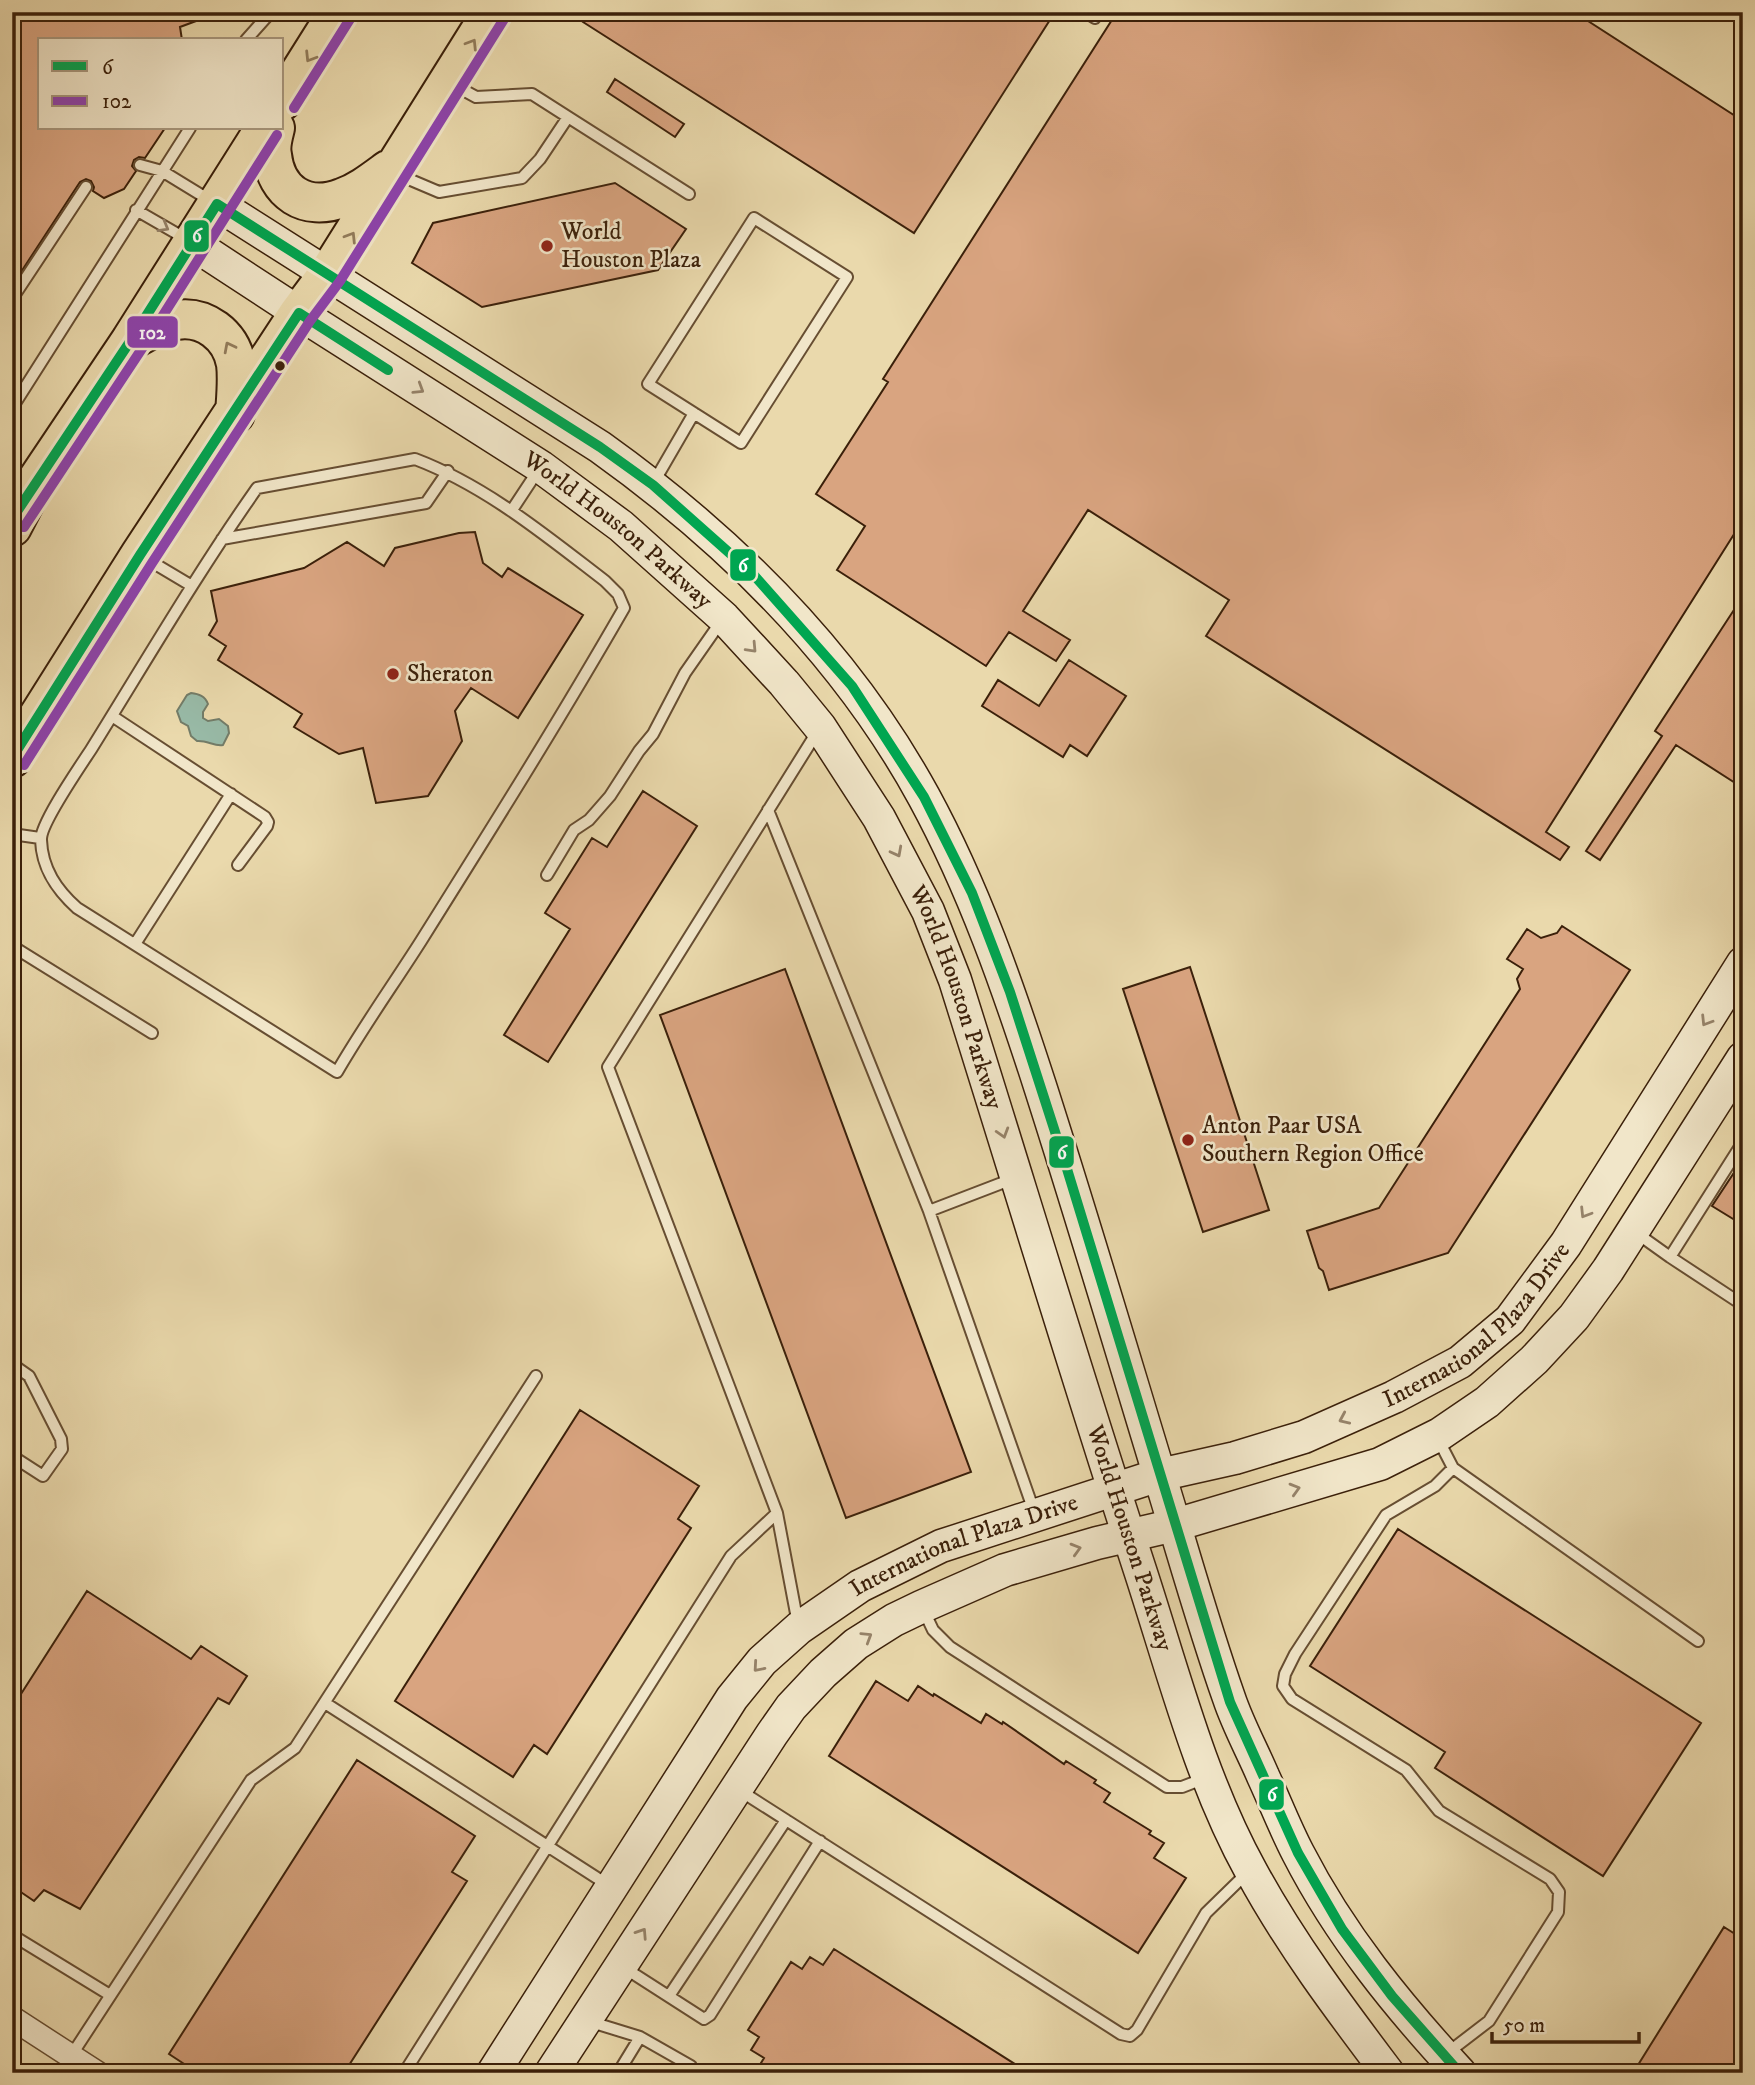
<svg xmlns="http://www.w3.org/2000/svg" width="1755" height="2085" font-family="'IM FELL DW Pica',serif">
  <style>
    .water { fill: #98baa7; stroke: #737c68; stroke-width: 2 }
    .building { fill: #d9a480; stroke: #3b200a; stroke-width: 2 }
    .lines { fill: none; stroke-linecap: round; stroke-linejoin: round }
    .lane-casing { stroke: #674e32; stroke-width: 14 }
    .street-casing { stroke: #674e32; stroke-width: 26 }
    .secondary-casing { stroke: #3b200a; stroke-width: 35 }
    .highway-casing { stroke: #3b200a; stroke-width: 42 }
    .lane { stroke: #f1e6c9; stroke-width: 10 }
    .street { stroke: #f1e6c9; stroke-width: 23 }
    .secondary { stroke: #f1e6c9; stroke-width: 32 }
    .highway { stroke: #ead9ac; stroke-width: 38 }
    .bus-1-casing { stroke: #f1e6c9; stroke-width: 16 }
    .bus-2-casing { stroke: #f1e6c9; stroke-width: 16 }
    .bus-1 { stroke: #00a651; stroke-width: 10 }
    .bus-2 { stroke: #8e44ad; stroke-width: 10 }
    .oneway { stroke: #927c5b }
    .oneway2 { stroke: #96836a }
    .poi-dot { fill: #8f2418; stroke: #f1e6c9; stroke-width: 2.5 }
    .bus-dot { fill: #3b200a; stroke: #f1e6c9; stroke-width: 2.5 }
    .labels { text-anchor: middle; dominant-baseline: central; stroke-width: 5; stroke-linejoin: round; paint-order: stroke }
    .poi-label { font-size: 24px; fill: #3b200a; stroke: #f1e6c9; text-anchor: start }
    .street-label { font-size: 24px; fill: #3b200a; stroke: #f1e6c9 }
    .line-badge { stroke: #f1e6c9; stroke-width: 2.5 }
    .badge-label { font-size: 19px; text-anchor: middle; font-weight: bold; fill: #fff }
  </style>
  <rect width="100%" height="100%" fill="#ead9ac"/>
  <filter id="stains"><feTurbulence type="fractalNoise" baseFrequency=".00286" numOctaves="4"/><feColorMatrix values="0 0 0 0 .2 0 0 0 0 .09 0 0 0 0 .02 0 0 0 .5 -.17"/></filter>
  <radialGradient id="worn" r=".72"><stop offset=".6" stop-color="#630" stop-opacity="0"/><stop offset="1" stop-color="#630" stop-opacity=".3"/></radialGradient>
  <path class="water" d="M191,693C199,694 205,696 208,704L203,712V718L208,721L219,719L228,726L229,733L223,745C215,747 207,740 197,741L191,736L188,726L181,722L177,711L187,695Z"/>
  <path class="building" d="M12,12H215V14L180,27L182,40H40V128H165L145,158L139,157L134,160L132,166L136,171L124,189L104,198L93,191L94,187L91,181L86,179L80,182L21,272L12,266Z
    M589,12H1055L914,233L583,22Z
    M1117,12H1574L1743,121V520L1546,832L1569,847L1560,860L1206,636L1229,600L1088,510L1023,611L1070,640L1056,661L1009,632L986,666L837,570L865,526L816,494L888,382L883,379Z
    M615,79L684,124L675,137L607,92Z
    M615,183L686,229L658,270L482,307L412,263L433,223Z
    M475,532L483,563L502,577L508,568L583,615L518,718L471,688L455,711L462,741L428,796L376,803L363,748L339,754L294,727L302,714L218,660L226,646L209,635L217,621L211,591L304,568L347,542L384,566L395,548L459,533Z
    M1743,596V788L1676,745L1600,860L1586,851L1662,736L1655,731Z
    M1069,660L1126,696L1087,756L1070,745L1063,757L982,706L998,680L1039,706Z
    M643,791L697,826L548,1062L504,1035L570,929L545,913L592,838L607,847Z
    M1562,926L1630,970L1448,1253L1329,1290L1323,1271L1319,1268L1307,1231L1379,1208L1520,989L1517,979L1523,969L1507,959L1527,929L1541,938L1557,933Z
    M1190,967L1269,1210L1203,1232L1123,989Z
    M785,969L971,1472L846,1518L660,1015Z
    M1743,1159V1225L1712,1206Z
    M580,1410L699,1486L678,1519L691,1528L547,1754L534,1745L513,1777L395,1701Z
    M1398,1529L1701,1723L1603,1876L1435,1768L1445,1752L1310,1666Z
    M87,1591L191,1659L201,1646L247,1676L229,1704L218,1698L80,1909L44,1890L34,1901L12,1886V1708Z
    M876,1681L908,1701L918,1686L933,1696L934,1694L981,1723L986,1714L1002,1724L1003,1722L1064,1764L1066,1761L1096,1780L1094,1783L1110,1793L1104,1802L1151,1831L1149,1834L1164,1843L1154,1858L1186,1878L1138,1953L829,1756Z
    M357,1760L475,1836L452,1872L467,1881L344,2073H198L169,2054Z
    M1724,1927L1743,1939V2073H1633Z
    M834,1949L1029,2073H755L764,2058L751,2050L759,2037L748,2030L791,1962L802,1969L810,1957L823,1965Z"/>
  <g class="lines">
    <g class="lane-casing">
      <path id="lane" d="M1085,12L1095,18
        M246,40L271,12
        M454,85L476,97L532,94L568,117
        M140,165L162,171L211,201
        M400,169L406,178L439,192L522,178L540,159L568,117L689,194
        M136,210L188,240
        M754,218L847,277L741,443L648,384Z
        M12,299L86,187
        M12,408L190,128
        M415,459C486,486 545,535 605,581L618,594L624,608C559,721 490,831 421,941C393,985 363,1027 337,1072L77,908C57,890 42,869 41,840C40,824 81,765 92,748C146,661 198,572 257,488Z
        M654,482L694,413
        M512,510L539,469
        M222,539L426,503L448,471
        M145,558L192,586
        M112,716L265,817L268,822L267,826L238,865
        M768,810L929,1211L1035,1514
        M12,834L40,838
        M547,875L574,830L589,820L610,796L639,751L653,734L685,673L722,620
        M135,944L231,794
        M12,946L152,1033
        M1743,1142L1670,1257L1743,1305
        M929,1211L1015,1178
        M1635,1232L1670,1257
        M12,1364L19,1369L12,1380
        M1438,1439L1453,1468L1435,1486L1386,1515L1295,1654L1285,1674L1283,1686L1292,1699L1406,1770L1439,1811L1550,1879L1559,1892L1558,1912L1489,2021L1446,2054
        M12,1456L43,1476L62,1449L61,1439L29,1376L19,1369
        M1453,1468L1698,1641
        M777,1513L608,1067L819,729
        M923,1609L933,1630L950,1647L1167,1787H1182L1205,1778
        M325,1703L608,1885
        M739,1790L1121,2034L1130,2036L1137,2030L1206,1913L1248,1872
        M12,1935L110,1995
        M623,1967L704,2019L710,2015L820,1841
        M669,1996L786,1820
        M588,2021L640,2037L691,2066L687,2073
        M71,2056L251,1780L295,1748L536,1376
        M404,2073L731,1556L777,1513L798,1624
        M618,2073L640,2037"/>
    </g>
    <g class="street-casing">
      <path id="street" d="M12,2018L97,2073"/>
    </g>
    <g class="secondary-casing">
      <g id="secondary">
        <path d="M217,204L600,447C730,540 847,656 924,797C974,889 1008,987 1040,1086C1084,1223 1125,1362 1167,1500C1187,1566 1206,1633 1229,1698C1238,1725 1252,1750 1263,1776C1275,1802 1285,1828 1298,1853C1340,1935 1398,2006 1460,2073"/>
        <path id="s1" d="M192,243L299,313L541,467L621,526L724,618L784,683L820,727L879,818L928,911L955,980C1017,1177 1076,1374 1140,1570C1173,1671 1200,1779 1251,1871C1290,1943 1339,2008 1388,2073"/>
        <path id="s2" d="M493,2073L732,1698L762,1661L799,1628L860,1586L941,1546L1159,1475L1235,1458L1304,1437L1394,1397L1460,1362L1510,1320L1566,1244L1743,963"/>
        <path d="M551,2073L772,1734L791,1707L823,1673L856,1644L894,1620L921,1607L1005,1570L1097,1543L1175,1525L1380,1464L1440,1434L1487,1402L1534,1360L1574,1317L1608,1270L1743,1058"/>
      </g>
    </g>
    <g class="highway-casing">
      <path id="highway" d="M282,101L338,12
        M275,128C273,136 270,146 272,155C276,192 305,212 342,198C359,192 373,181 388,170
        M131,340C145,333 160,322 176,320C204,315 231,335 236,364C238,380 236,398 235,414
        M12,527L33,486L131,340L265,128
        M12,758L140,555L299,313L328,274L492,12"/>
    </g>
    <use href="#lane" class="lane"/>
    <use href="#street" class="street"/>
    <use href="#secondary" class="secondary"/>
    <use href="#highway" class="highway"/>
    <g class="bus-1-casing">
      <path id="bus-1" d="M12,519L131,340L217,204L600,447L653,485L752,573L852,686L924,797L972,893L1010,992L1067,1169L1230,1702L1298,1853L1342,1929L1392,1996L1460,2073
        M12,758L140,555L299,313L388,370"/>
    </g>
    <g class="bus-2-casing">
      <path id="bus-2" d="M294,108L350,19
        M24,527L143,347L277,135
        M24,765L152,563L310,321L340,281L504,19"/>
    </g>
    <use href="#bus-1" class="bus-1"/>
    <use href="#bus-2" class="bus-2"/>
  </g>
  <defs><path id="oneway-chevron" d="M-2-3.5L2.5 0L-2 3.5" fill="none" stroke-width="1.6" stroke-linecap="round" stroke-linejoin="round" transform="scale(1.75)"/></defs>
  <g class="oneway">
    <use href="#oneway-chevron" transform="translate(472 44) rotate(-58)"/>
    <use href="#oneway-chevron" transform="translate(310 57) rotate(122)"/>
    <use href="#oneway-chevron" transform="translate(351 237) rotate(-58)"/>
    <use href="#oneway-chevron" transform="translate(229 347) rotate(-117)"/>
  </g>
  <g class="oneway2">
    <use href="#oneway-chevron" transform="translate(164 227) rotate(30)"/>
    <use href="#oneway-chevron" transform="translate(419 389) rotate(32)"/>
    <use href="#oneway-chevron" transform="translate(752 648) rotate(47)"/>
    <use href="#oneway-chevron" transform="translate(897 852) rotate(62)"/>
    <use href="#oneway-chevron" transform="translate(1706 1021) rotate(122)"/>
    <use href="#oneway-chevron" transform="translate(1003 1133) rotate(73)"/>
    <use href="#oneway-chevron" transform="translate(1585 1213) rotate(122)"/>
    <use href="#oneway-chevron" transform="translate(1344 1419) rotate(156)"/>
    <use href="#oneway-chevron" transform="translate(1295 1489) rotate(-16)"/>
    <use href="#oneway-chevron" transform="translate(1076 1549) rotate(-16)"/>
    <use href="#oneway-chevron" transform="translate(867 1637) rotate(-32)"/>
    <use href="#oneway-chevron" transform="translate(758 1667) rotate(131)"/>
    <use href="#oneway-chevron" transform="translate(642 1933) rotate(-57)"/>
  </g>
  <g class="poi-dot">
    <circle cx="547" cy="246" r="7"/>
    <circle cx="393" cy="674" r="7"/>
    <circle cx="1188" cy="1140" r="7"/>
  </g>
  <circle class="bus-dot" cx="280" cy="366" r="6"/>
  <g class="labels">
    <g class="poi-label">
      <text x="561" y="232">World<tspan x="561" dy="28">Houston Plaza</tspan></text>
      <text x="407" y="674">Sheraton</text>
      <text x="1202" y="1126">Anton Paar USA<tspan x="1202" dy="28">Southern Region Office</tspan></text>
    </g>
    <g class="street-label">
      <text stroke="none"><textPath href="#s1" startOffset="514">World Houston Parkway</textPath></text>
      <text stroke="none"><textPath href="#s1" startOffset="1102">World Houston Parkway</textPath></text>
      <text stroke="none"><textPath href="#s2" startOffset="1295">International Plaza Drive</textPath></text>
      <text stroke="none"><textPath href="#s1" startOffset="1670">World Houston Parkway</textPath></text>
      <text stroke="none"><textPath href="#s2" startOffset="728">International Plaza Drive</textPath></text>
    </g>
  </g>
  <g class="line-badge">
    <rect x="183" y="219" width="27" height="34" rx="7" fill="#00a651"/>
    <rect x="126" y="315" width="53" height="34" rx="7" fill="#8e44ad"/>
    <rect x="729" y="548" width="28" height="34" rx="7" fill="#00a651"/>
    <rect x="1048" y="1135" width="27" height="34" rx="7" fill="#00a651"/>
    <rect x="1258" y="1778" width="27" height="33" rx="7" fill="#00a651"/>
  </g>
  <g class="badge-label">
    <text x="197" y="242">6</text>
    <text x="152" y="339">102</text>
    <text x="743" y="572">6</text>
    <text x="1062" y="1159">6</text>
    <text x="1272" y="1801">6</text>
  </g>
  <rect width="1755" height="2085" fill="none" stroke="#ead9ac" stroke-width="42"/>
  <rect x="14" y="14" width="1727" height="2057" fill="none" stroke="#3b200a" stroke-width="3.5"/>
  <rect x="21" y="21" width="1713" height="2043" fill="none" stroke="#3b200a" stroke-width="2"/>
  <rect x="38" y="38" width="245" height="91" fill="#f1e6c9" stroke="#a8977d" stroke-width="2"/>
  <rect x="52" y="61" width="35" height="10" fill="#00a651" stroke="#a8977d" stroke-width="2"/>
  <text x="102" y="74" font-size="21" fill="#3b200a">6</text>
  <rect x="52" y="96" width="35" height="10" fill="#8e44ad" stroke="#a8977d" stroke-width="2"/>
  <text x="102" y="108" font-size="21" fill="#3b200a">102</text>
  <path d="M1492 2032v10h147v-10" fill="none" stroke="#3b200a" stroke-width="3.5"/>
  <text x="1503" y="2032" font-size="21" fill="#3b200a" stroke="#f1e6c9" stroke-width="5" paint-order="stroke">50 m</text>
  <rect width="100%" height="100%" filter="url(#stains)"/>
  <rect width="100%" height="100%" fill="url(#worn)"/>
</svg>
